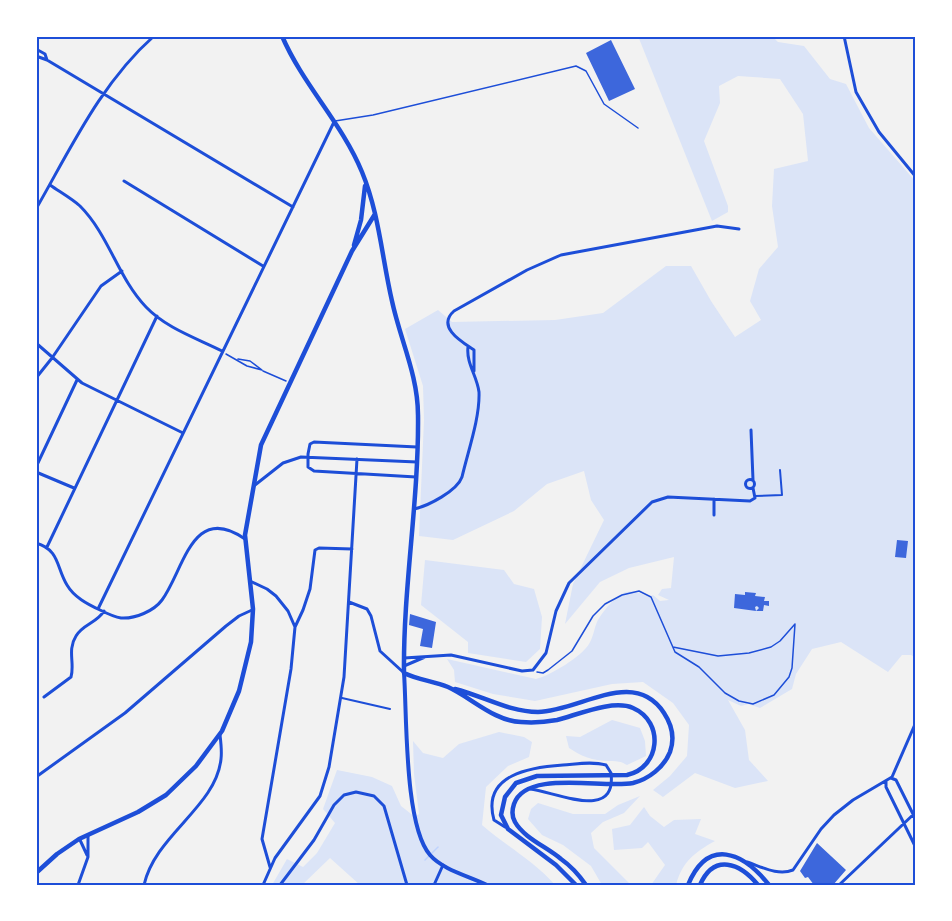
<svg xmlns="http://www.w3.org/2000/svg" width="952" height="921" font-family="Overpass,sans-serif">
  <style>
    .green { fill: #dbe4f7 }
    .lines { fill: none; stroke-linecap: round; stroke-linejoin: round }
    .stream { stroke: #bfd3fe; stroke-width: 1.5 }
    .building { fill: #3d67dc }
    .path { stroke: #1d4ed8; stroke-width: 1.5 }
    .service { stroke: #1d4ed8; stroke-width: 1.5 }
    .pedestrian { stroke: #1d4ed8; stroke-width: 2 }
    .minor { stroke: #1d4ed8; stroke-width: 3 }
    .tertiary { stroke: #1d4ed8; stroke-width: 4 }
    .secondary { stroke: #1d4ed8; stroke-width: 4.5 }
    .neatline { fill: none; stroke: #1d4ed8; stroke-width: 2 }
  </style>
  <rect width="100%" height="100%" fill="#f2f2f2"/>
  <path class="green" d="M638,36H772L778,42L804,46L830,79L846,84L869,128L916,182V658L911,655H902L888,672L841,642L812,649L796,674L792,689L760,708L748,704L741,706L728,700L745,730L749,760L768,781L735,788L695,773L663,797L653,790L670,776L687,756L689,725L673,703L643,682L612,684L535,701L493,694L455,682L454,670L447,659L536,679C551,675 581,657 589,644C593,638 594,629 597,622C602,612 616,595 626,592C634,590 642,594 649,597L653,595L660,601L669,600L658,595L662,589L671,588L674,557L629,568L600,582L565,624L573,584L604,520L591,500L584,471L547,484L514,511L453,540L419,536L424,420L423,386L405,329L438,310L452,322L555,320L603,313L666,266H691L711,301L735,337L761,320L750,301L759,269L778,247L772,206L774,169L808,161L803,114L780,79L738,76L719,86L720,103L704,141L728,206V212L712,221Z
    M425,560L504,570L514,584L534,589L542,617L540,649L526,662L468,653V642L421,605Z
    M612,720L640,728L645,741L646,756L627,765C618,760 618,762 608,761C593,761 581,756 569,748L566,736L580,737Z
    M499,732L524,737L532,742L529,757L508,766L486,787L482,825C506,846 534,861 555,885H383L380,883L360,885L330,858L302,885H272L287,859L303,867L317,853L335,823L323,809L337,770L372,777L392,786L401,806L415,817L419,814L414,774L413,741L423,753L443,758L459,744Z
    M640,796L624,813L603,822L591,833L594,848L631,885H602L591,866L563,845L542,835L528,819L531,809L538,803L573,814H605L618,805Z
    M644,807L650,816L664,827L674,820L701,819L695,834L715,841C695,852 682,862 676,885H651L665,865L648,842L642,848L614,850L612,829L630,825Z"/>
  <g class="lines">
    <path class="stream" d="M425,860L438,847"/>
  </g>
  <path class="building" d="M611,40L635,89L609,101L586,53Z
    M897,540L908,541L906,558L895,557Z
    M745,592L756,593L755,596L765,597L764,601H769V606L764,605L763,611H756L759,608L757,606L755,607L756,611L734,608L735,594L745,595Z
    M410,614L436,622L432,648L420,646L423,629L409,625Z
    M817,843L846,870L833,885H814L808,877L805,878L800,871Z"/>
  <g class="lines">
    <path class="path" d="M226,354L247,366L262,370L250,361L238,359
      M263,371L286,381
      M673,647L718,656L749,653L771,647L780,641L795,624
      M537,672L543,673L548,670L572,651L593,616L605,604L622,595L639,591L651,597L675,652L699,667L725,693L739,701L753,704L774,695L789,677L792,668L795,624"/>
    <path class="service" d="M335,121L373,115L576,66L586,71L604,104L638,128"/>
    <path class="pedestrian" d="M755,496L782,495L780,470
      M342,698L390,709"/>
    <path class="minor" d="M844,36L856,92L879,132L916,177
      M36,49L45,54L47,60
      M36,56L47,60L293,207
      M124,181L263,266
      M50,185C60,192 71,198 80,206C109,235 118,278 146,307C166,328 196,338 222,351
      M36,209C71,148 101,83 154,36
      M36,343L82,383L183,433
      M474,371V350C462,342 436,327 454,311L527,270L561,255L717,226L739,229
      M36,378L52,358L101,286L122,271
      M751,430L753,480
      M36,467L77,380
      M36,472L74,488
      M416,477L314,471L308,467V454L310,444L314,442L417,447
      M745.5 484a4.5 4.5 0 1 1 9 0a4.5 4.5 0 1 1-9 0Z
      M255,485L283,463L301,457L417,462
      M414,509C428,506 457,491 462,477C468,451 480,418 479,392C477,376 466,363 468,347
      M714,515V499
      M36,543C60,550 56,567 67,585C74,597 87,604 100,610C106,613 114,617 121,618C135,619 154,611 162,600C184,570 192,502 245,539
      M47,547L157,316
      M250,581L267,589L276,596L288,611L295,627L291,669L262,839L270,867
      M349,602L367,609L371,616L380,651L403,672
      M98,609L334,122
      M295,627L303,610L310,589L315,550L319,548L352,549
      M404,658L451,655L522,671L533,670L546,653L556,611L569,583L652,502L668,497L750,501L755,498L753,488
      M404,666L425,657
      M44,697L71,677C75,664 67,650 76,636C83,624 97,623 104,611
      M36,777L125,713L226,626L239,616L252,610
      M891,778L896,780L916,820
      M886,782V787L916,848
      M505,827L494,820C481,774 532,767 563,765C577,764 592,761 606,765L611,773C617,822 556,792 530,789
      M80,840L87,855
      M747,862C762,867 778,876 793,870L821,829L834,815L853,800L892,777L916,722
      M78,885L88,857V835
      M144,885C155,835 216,807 221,759C222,751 221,743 220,735
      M263,885L275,858L320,796L329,767L344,677L357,459
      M280,885L314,840L334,805L344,795L356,792L374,796L384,806L407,885
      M434,885L443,865
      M839,885L916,812"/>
    <path class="tertiary" d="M404,673C407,714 404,825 430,855C443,870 469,876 487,885"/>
    <path class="secondary" d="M282,36C303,85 342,123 362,172C379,213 382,258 392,301C400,339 418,375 418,415C419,501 403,587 404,673C418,680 434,681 448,687C472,698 494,721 521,722C533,723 546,722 557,720C577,715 613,699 633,708C665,722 660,768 627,775L537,776L516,783L505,797L501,815L508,829L556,865L576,885
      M354,245L361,220L365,186
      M455,689C483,696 509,712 538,712C580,711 634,667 664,713C672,725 675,738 670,752C664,767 649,779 633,783C604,789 526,769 514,804C512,810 512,817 515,822C524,838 547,847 561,859C571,866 579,875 586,885
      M36,873L57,854L79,839L138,812L166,795L196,766L222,731L239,691L251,642L253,609L245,535L261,445L352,251L375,214
      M688,885C708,837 743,852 769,885
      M700,885C714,853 740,863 758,885"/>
  </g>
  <rect width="952" height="921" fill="none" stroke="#ffffff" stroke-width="75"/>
  <rect x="38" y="38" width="876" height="846" class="neatline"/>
</svg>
